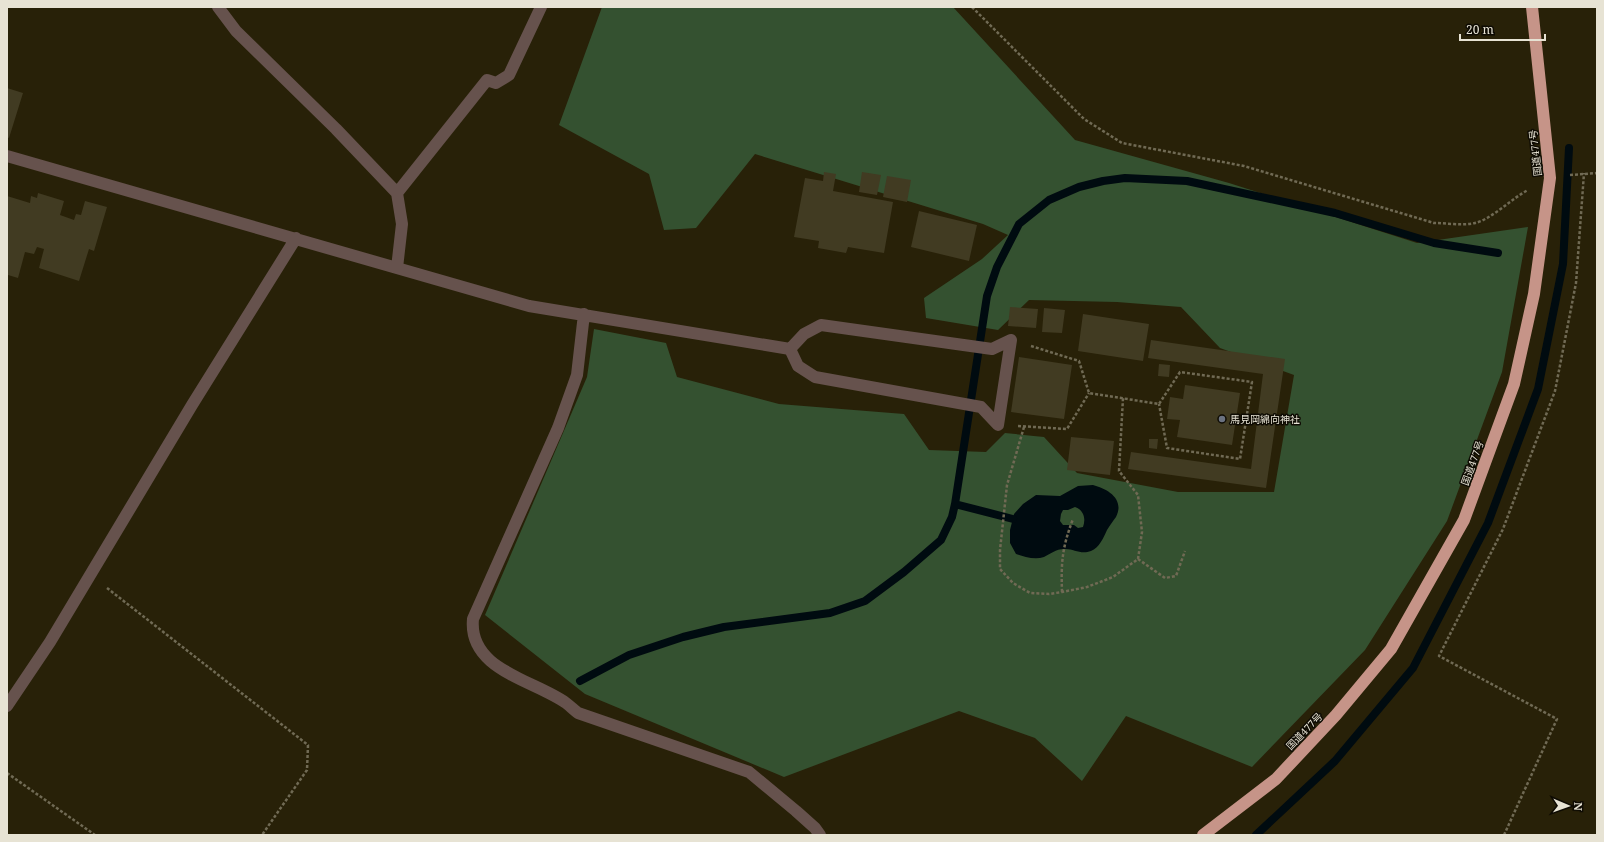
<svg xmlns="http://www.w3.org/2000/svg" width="1604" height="842" font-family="'Noto Serif','Noto Sans JP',serif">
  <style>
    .forest { fill: #345130 }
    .water { fill: #000b10; fill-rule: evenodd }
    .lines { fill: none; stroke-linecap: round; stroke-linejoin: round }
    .stream { stroke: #000b10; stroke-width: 8 }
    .building { fill: #413b22 }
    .path { stroke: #706a54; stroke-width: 2.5; stroke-dasharray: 3 2; stroke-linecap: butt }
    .minor { stroke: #66524d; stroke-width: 12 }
    .highway { stroke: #c69488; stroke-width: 12 }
    .worship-dot { fill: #6b7280; stroke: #0e0b03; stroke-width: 1.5 }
    .labels { text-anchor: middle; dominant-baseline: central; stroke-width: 3; stroke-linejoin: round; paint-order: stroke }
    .street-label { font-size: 10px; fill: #e7e3d4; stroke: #0e0b03 }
    .poi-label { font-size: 10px; fill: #e7e3d4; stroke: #0e0b03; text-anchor: start }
  </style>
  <rect width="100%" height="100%" fill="#282108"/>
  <path class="forest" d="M602,7H953L1075,140L1229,183L1417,243L1528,227L1502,372L1447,521L1365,650L1252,767L1126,716L1082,781L1035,738L959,711L784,777L585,694L485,615L587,377L594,329L666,343L677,377L779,404L904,414L929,450L986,452L1005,433L1044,437L1077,473L1178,492H1274L1294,375L1220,348L1181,307L1117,302L1029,300L998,330L926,318L924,298L982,259L1008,235L983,224L755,154L696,228L664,230L649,174L559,125Z"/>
  <path class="water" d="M1093,485C1108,489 1125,499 1116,517C1113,521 1110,525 1107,530C1104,537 1099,548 1091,551C1080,555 1073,548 1064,549C1056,549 1050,554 1044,557C1035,560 1025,557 1016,554L1010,543V530L1014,514L1023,504L1036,495L1060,496L1078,486ZM1075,507C1084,510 1086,519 1083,527L1078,528L1074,525H1063L1060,521L1061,514L1063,510H1068Z"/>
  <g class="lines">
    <path class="stream" d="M955,504L1013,519
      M580,681L629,655L683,637L724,627L830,613L865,601L904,572L941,540L952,517L955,504L987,296L997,267L1019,224L1049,200L1079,187L1103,181L1125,178L1187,181L1335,213L1434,243L1498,253
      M1256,835L1335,761L1413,668L1488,523L1538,389L1563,264L1569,148"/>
  </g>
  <path class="building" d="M7,88L23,93L9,138L7,137Z
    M824,172L836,174L833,191L893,202L884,253L848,247L846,253L818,248L819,241L794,237L805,178L823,181Z
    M862,172L881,175L877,195L859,192Z
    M887,176L911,180L907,202L883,197Z
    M38,193L64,201L60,215L74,220L76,214L81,215L85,201L107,207L94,251L89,249L79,281L39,268L44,249L37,247L34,254L25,252L18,278L8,275L7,278V196L30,203L31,196L37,198Z
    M919,211L977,225L969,261L911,247Z
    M1010,307L1038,309L1036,328L1008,326Z
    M1044,308L1065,310L1062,333L1042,332Z
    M1083,314L1149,324L1143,361L1078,351Z
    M1151,340L1285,359L1266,488L1128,469L1131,452L1251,469L1263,374L1148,358Z
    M1019,357L1072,365L1064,419L1011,412Z
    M1159,364L1170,365L1169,377L1158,376Z
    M1185,385L1240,393L1232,445L1177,437L1180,420L1167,419L1170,397L1183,399Z
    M1071,437L1114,441L1110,475L1067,470Z
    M1149,439H1158L1157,449L1149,448Z"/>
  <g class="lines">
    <path class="path" d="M972,7L1084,119L1122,143L1244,166L1434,223C1447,223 1462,226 1475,223C1492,219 1511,199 1528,190
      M1570,175L1597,173
      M1031,346L1079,361L1089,393L1159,404L1180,372L1252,382L1240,459L1167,448L1159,404
      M1018,426L1067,429L1089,393
      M1024,427L1007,485L1000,550V569L1013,583L1030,593L1049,594L1062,592L1087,587L1113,577L1138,559L1142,532L1138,495L1119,471L1123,398
      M1138,559L1165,578L1176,576L1185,551
      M107,588L308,745L307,770L262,835
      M1062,592C1061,562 1062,548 1073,519
      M7,773L95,835
      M1504,835L1557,719L1439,656L1503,529L1555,391L1576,283L1584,173"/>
    <path class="minor" d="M218,7L236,31L336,129L397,193L402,224L397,268
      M7,156L529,306L790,349
      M397,193L487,80L496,83L509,75L541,7
      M584,314L577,375L558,428L473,619C468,670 534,680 566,703C570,706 574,710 578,713L749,772L796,811L815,828L820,835
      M790,349L798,366L815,377L981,407L998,425L1011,340
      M790,349L804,334L821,325L992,349L1011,340
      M7,706L50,642L192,405L296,238"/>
    <path class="highway" d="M1203,835L1276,779L1336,715L1391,649L1464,520L1514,384L1534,294L1550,178L1532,7"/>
  </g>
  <circle class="worship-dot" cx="1222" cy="419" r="4"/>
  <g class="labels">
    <g class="street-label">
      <text transform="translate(1535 153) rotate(-96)">国道477号</text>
      <text transform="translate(1472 463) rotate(-70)">国道477号</text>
      <text transform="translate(1304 731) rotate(-46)">国道477号</text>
    </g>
    <g class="poi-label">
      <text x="1230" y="419">馬見岡綿向神社</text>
    </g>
  </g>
  <rect width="1604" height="842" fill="none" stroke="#e7e3d4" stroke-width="16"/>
  <g transform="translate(1568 806) rotate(92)" stroke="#0e0b03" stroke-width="3" paint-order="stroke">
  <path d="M0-3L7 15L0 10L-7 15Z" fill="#e7e3d4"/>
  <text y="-6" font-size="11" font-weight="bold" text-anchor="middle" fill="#e7e3d4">N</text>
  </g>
  <path d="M1460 34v6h85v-6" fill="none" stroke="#e7e3d4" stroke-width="2"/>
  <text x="1466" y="34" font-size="12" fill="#e7e3d4" stroke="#0e0b03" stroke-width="3" paint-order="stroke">20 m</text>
</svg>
